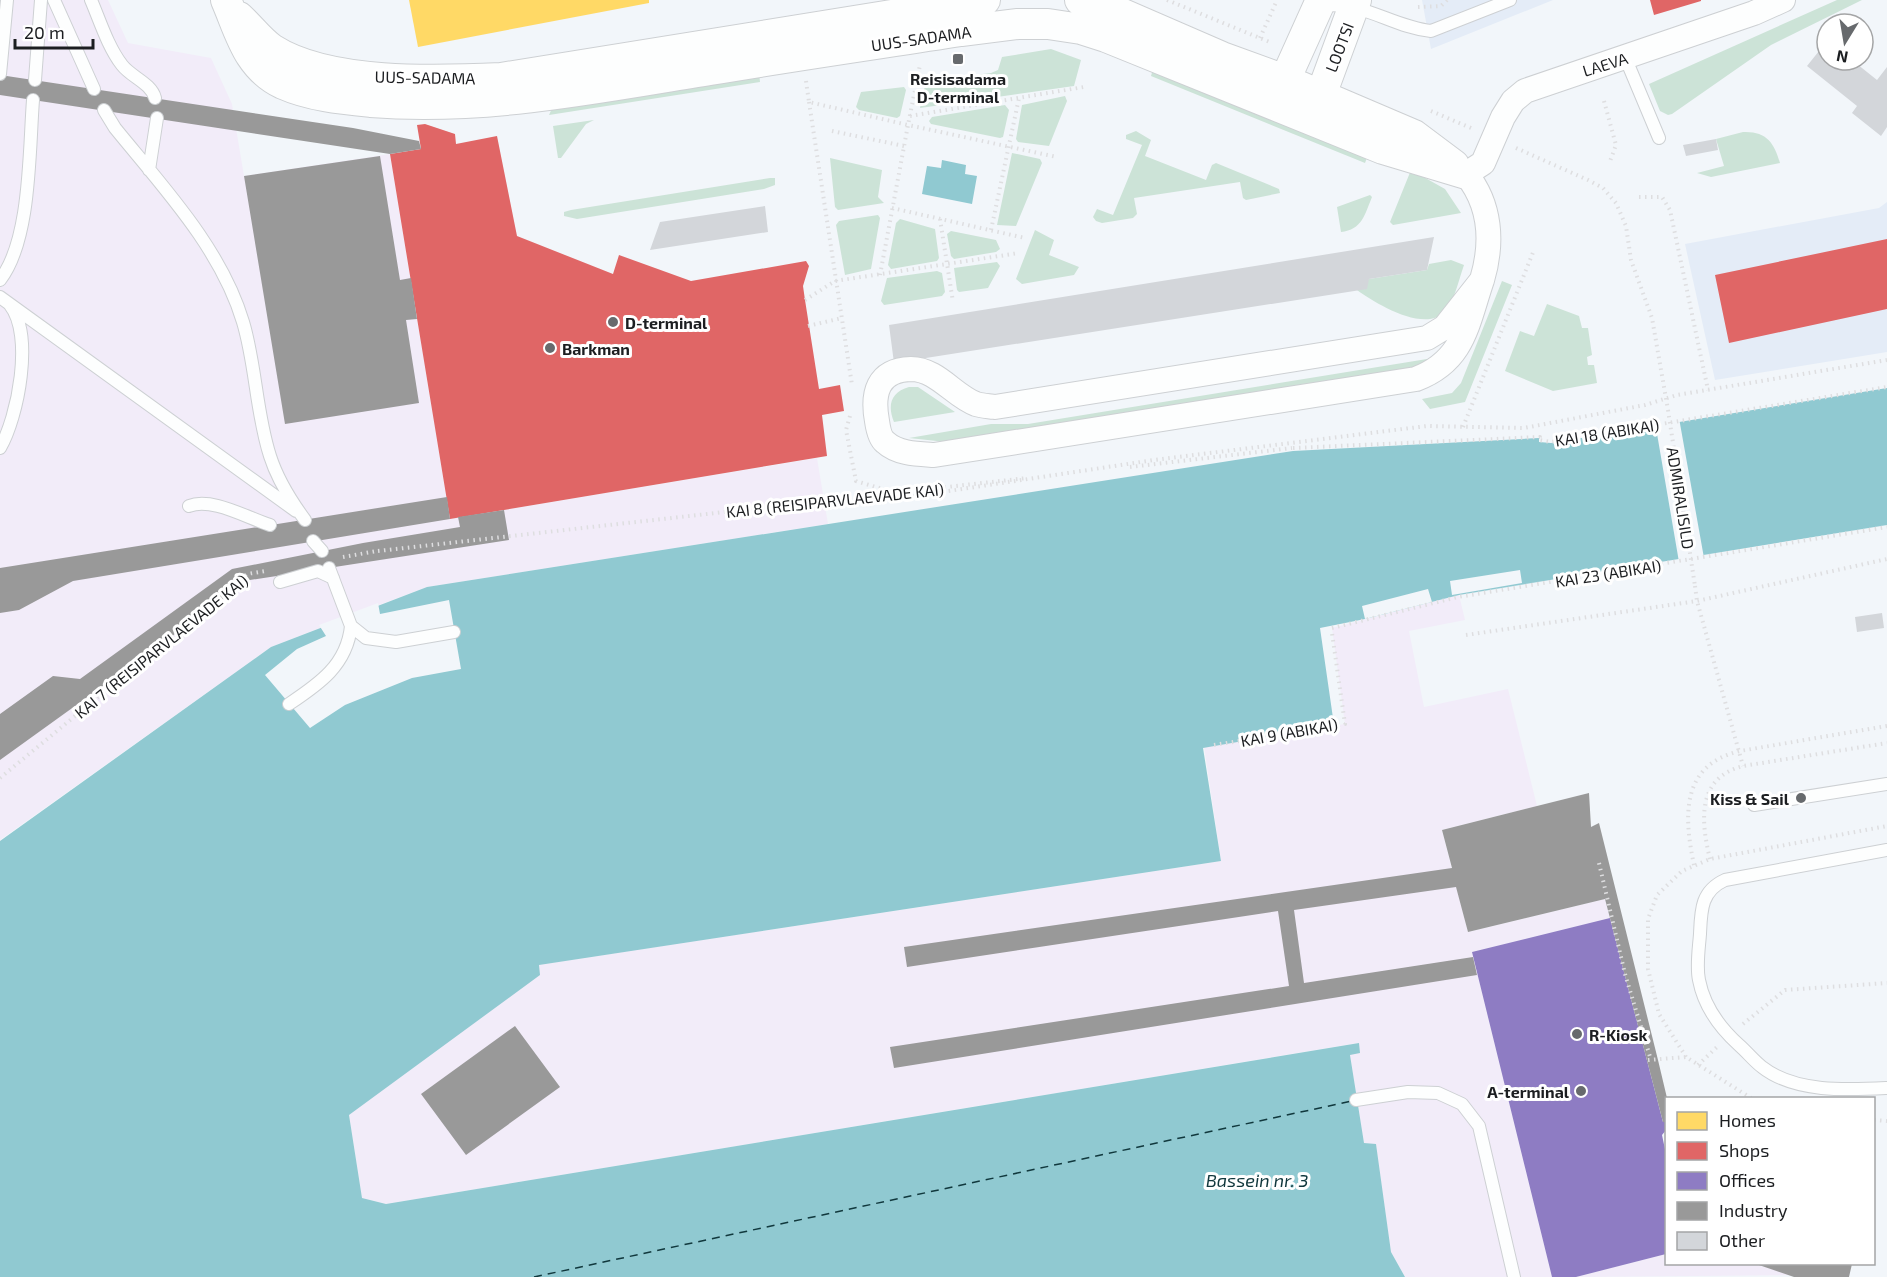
<svg xmlns="http://www.w3.org/2000/svg" width="1887" height="1277" font-family="'Exo 2',sans-serif">
  <style>
    .built { fill: #e4ecf7 }
    .industrial { fill: #f2ecf9 }
    .green { fill: #cce3d7 }
    .water { fill: #90c9d1 }
    .pier { fill: #f2f6fa }
    .homes { fill: #ffd966 }
    .shops { fill: #e06666 }
    .offices { fill: #8e7cc3 }
    .industry { fill: #999 }
    .lines { fill: none; stroke-linecap: round; stroke-linejoin: round }
    .ferry { stroke: #11383d; stroke-width: 1.5; stroke-dasharray: 8 6; stroke-linecap: butt }
    .building { fill: #d3d6da }
    .service-casing { stroke: #cdd0d3; stroke-width: 14 }
    .minor-casing { stroke: #cdd0d3; stroke-width: 26 }
    .tertiary-casing { stroke: #cdd0d3; stroke-width: 32 }
    .path { stroke: #dedee0; stroke-width: 4; stroke-dasharray: 1.5 4.5; stroke-linecap: butt }
    .service { stroke: #fdfefe; stroke-width: 12 }
    .minor { stroke: #fdfefe; stroke-width: 24 }
    .tertiary { stroke: #fdfefe; stroke-width: 30 }
    .path-bridge { stroke: #dedee0; stroke-width: 4; stroke-dasharray: 1.5 4.5; stroke-linecap: butt }
    .poi-dot { fill: #676a6d; stroke: #fff; stroke-width: 2 }
    .labels { text-anchor: middle; dominant-baseline: central; stroke-width: 6; stroke-linejoin: round; paint-order: stroke }
    .street-label { font-size: 16px; fill: #1c1e21; stroke: #fff }
    .poi-label { font-size: 16px; font-weight: bold; fill: #1c1e21; stroke: #fff; text-anchor: start }
    .water-label { font-size: 18px; font-style: italic; fill: #11383d; stroke: #fff }
  </style>
  <rect width="100%" height="100%" fill="#f2f6fa"/>
  <path class="built" d="M1422,0H1553L1431,49Z
    M1887,202V352L1715,380L1685,244L1879,208Z"/>
  <path class="industrial" d="M0,0H108L128,43L211,58L232,104L244,176L390,154L450,519L817,458L828,524L427,587L379,605L271,647L0,840Z
    M1459,595L1465,620L1409,631L1424,707L1508,689L1537,806L1442,830L1468,932L1605,899L1610,918L1472,952L1552,1277H1405L1391,1252L1376,1145L1364,1143L1350,1055L1358,1043L386,1204L362,1198L349,1115L538,965L1221,861L1204,746L1345,724L1332,628Z
    M1666,1254V1264H1754L1794,1275L1576,1277Z"/>
  <path class="green" d="M1837,0H1862L1771,45L1672,114L1668,115L1660,111L1649,84Z
    M1051,49L1081,60L1074,86L920,108L926,81L991,73L998,70L1002,57Z
    M1153,69L1368,155L1365,163L1151,76Z
    M759,72L760,82L549,115L554,104Z
    M904,87L906,90L900,116L897,118L859,110L856,107L861,92Z
    M1065,96L1067,101L1049,146L1018,142L1016,139L1022,105Z
    M1005,105L1009,110L1003,137L1000,138L931,124L929,121L932,117Z
    M594,120L586,124L561,158H558L553,126Z
    M1136,131L1151,140L1145,156L1206,180L1212,165L1216,163L1279,189L1280,193L1246,200L1243,198L1240,182L1134,198L1137,214L1133,218L1102,223L1096,221L1093,217L1097,209L1113,215L1142,145L1126,139V135Z
    M1743,132C1766,131 1774,142 1780,163L1711,177L1697,173L1724,166L1716,139Z
    M1012,153L1040,159L1042,163L1016,226L997,225Z
    M830,158L882,170L878,197L884,203L838,210L835,207Z
    M1411,170L1445,189L1461,213L1393,225L1390,222Z
    M770,178H775V185L764,189L577,219L564,216V212L571,210Z
    M1370,195L1372,197C1365,214 1362,230 1341,232L1337,207Z
    M878,215L880,218L871,269L845,275L836,225L839,221Z
    M900,219L935,229L939,258L937,261L891,269L888,265L896,223Z
    M1035,230L1054,240L1049,255L1079,267L1074,275L1022,284L1016,279Z
    M951,231L996,240L1000,249L996,252L954,259L951,256L947,234Z
    M1451,260L1464,265C1459,279 1455,298 1447,309C1428,336 1375,303 1357,290L1369,279L1427,270L1429,264Z
    M997,262L1000,266L988,288L959,292L957,290L954,268Z
    M937,271L942,273L945,292L942,296L884,305L881,301L887,278Z
    M1502,281L1512,285L1465,402L1430,409L1422,399L1452,393L1461,383Z
    M1547,304L1579,316L1582,328H1588L1592,355L1587,357L1588,365H1594L1597,383L1553,391L1505,371L1520,331L1534,336Z
    M1427,359L1429,360L1424,367L946,442L909,438L991,424H1028Z
    M909,387H918L955,412L894,422C887,405 891,392 909,387Z"/>
  <path class="water" d="M942,160L966,165L965,174L977,176L972,204L922,194L927,166L941,168Z
    M1887,388V525L1459,595L1365,619L1320,628L1334,725L1203,748L1221,861L539,965L540,975L349,1115L362,1198L386,1204L1359,1043L1360,1053L1350,1055L1364,1143L1376,1144L1391,1252L1405,1277H0V841L271,647L427,587L1293,451L1539,438V442L1551,443Z"/>
  <path class="pier" d="M1679,418L1704,558L1679,562L1655,422Z
    M1520,570L1522,583L1452,595L1450,581Z
    M1428,589L1432,602L1365,619L1362,606Z
    M449,600L461,669L412,678L345,705L310,728L265,675L297,649L326,636L319,625L378,603L380,614Z"/>
  <path class="homes" d="M409,0H649V3L418,47Z"/>
  <path class="shops" d="M1650,0H1701V1L1654,15Z
    M425,124L455,134L456,144L497,136L517,236L613,274L619,255L691,281L806,261L809,266L803,286L805,300L819,389L840,385L844,411L822,415L827,456L450,519L390,154L421,149L417,125Z
    M1887,239V309L1729,343L1715,275Z"/>
  <path class="offices" d="M1610,918L1663,1122H1666V1130L1662,1135L1666,1154V1254L1576,1277H1552L1472,952Z"/>
  <path class="industry" d="M0,75L353,128L419,141L421,149L390,154L0,95Z
    M380,156L400,280L411,278L417,319L406,320L419,403L285,424L244,176Z
    M447,497L450,519L73,581L19,610L0,613V568Z
    M504,510L509,540L250,580L0,760V714L53,676L80,679L232,569L363,543L460,527L458,517Z
    M1589,793L1591,827L1599,823L1658,1060L1667,1098L1666,1122H1663L1605,899L1468,932L1456,887L1294,910L1304,983L1473,957L1477,975L894,1068L890,1047L1289,986L1278,911L907,967L904,947L1452,868L1442,830Z
    M515,1026L560,1087L466,1155L421,1094Z
    M1756,1264H1852L1849,1277H1794Z"/>
  <g class="lines">
    <path class="ferry" d="M534,1277L1352,1101"/>
  </g>
  <path class="building" d="M1827,41V60H1852L1877,80L1887,67V127L1881,136L1852,113L1857,106L1807,66Z
    M1716,139L1718,150L1686,156L1683,145Z
    M765,206L768,232L650,250L660,222Z
    M1434,237L1427,270L1369,279L1367,289L894,363L889,325Z
    M1882,613L1884,628L1857,632L1855,617Z"/>
  <g class="lines">
    <g class="service-casing">
      <path id="service" d="M54,0L94,89
        M91,0C100,21 108,47 122,65C131,77 151,83 155,98
        M1321,6C1362,0 1392,27 1431,31L1510,0
        M1625,57L1659,138
        M0,74L7,0
        M35,80L41,0
        M104,110L115,128C162,186 221,248 243,322C256,365 256,413 270,456C277,478 291,501 305,520
        M149,170L157,118
        M0,280C31,240 29,151 33,100
        M0,297L296,511
        M0,448C18,417 34,335 10,305
        M189,506C212,497 247,518 270,525
        M313,541L322,551
        M329,568L351,626L366,638L396,642L454,632
        M280,582L318,571L333,578
        M289,704C319,684 347,665 351,626
        M1754,805L1887,784
        M1887,850L1725,880C1701,891 1701,910 1700,934C1699,948 1696,966 1699,980C1704,1006 1719,1027 1739,1045C1747,1052 1754,1061 1762,1067C1795,1093 1848,1090 1887,1088
        M1356,1100L1408,1092L1438,1093L1462,1104L1479,1126L1514,1277"/>
    </g>
    <g class="minor-casing">
      <path id="minor" d="M1482,280C1467,324 1464,361 1416,379L934,455C918,454 898,454 885,442C880,438 878,428 877,421C872,394 877,370 911,369C937,369 954,396 976,404C982,406 989,406 995,407L1427,338L1445,327Z
        M1482,280C1493,243 1491,205 1466,174L1483,163L1503,117L1513,101L1525,91L1754,13L1783,0"/>
    </g>
    <g class="tertiary-casing">
      <path id="tertiary" d="M226,0C240,32 247,67 283,84C310,96 341,99 371,102C486,111 597,88 710,70C793,56 877,44 961,31L1018,24H1048L1081,29L1106,37L1383,149L1466,174
        M1080,0L1116,11L1222,57L1285,80L1414,135L1454,165
        M239,17C250,27 260,41 272,49C328,85 436,81 501,78L985,0
        M1285,80L1321,0
        M1321,95L1356,0"/>
    </g>
    <path class="path" d="M1167,0L1272,43
      M1418,7L1441,6L1447,0
      M1260,38L1277,0
      M806,81L809,102L908,125L920,65
      M1604,101L1616,145L1609,164
      M809,102L852,385
      M1431,111L1471,128
      M910,116L1084,87
      M832,131L904,146
      M1516,148L1588,180L1603,188L1616,203L1626,226L1631,260L1652,318L1668,410
      M1639,197H1662L1670,210L1708,390
      M892,208L1025,238
      M940,219L953,302
      M991,230L1019,98
      M880,275L908,125L1057,157
      M805,300L835,281L1019,253
      M808,326L842,318
      M850,416L846,430L856,481L909,497L1154,460L1427,426L1524,428L1645,405L1677,395L1887,360
      M1463,427L1534,250
      M1293,448L1540,437L1539,440L1551,442L1887,387
      M1130,467L1292,448
      M378,551L1027,478
      M343,557L377,551
      M1695,586L1697,601L1743,766
      M1332,628L1458,597L1887,527
      M1466,635L1697,601L1887,559
      M1214,745L1345,724L1332,633
      M0,778L247,574L265,571
      M1710,859C1701,822 1696,778 1743,766L1887,743
      M1599,863L1625,974L1651,1060
      M1694,865C1684,817 1680,765 1740,751L1887,726
      M1743,1024L1785,990L1887,983
      M1686,1057L1659,1014L1648,969V919L1657,895L1682,871L1710,859L1887,826
      M1648,1060L1686,1057L1751,1098
      M1698,1065L1717,1047
      M1874,1120L1887,1121"/>
    <use href="#service" class="service"/>
    <use href="#minor" class="minor"/>
    <use href="#tertiary" class="tertiary"/>
    <path class="path-bridge" d="M1668,410L1695,586"/>
  </g>
  <g class="poi-dot">
    <rect x="952" y="53" width="12" height="12" rx="3"/>
    <circle cx="613" cy="322" r="6"/>
    <circle cx="550" cy="348" r="6"/>
    <circle cx="1801" cy="798" r="6"/>
    <circle cx="1577" cy="1034" r="6"/>
    <circle cx="1581" cy="1091" r="6"/>
  </g>
  <g class="labels">
    <g class="street-label">
      <text transform="translate(921 38) rotate(-8)">UUS-SADAMA</text>
      <text transform="translate(1339 47) rotate(-69)">LOOTSI</text>
      <text transform="translate(1605 64) rotate(-17)">LAEVA</text>
      <text transform="translate(425 77) rotate(1)">UUS-SADAMA</text>
      <text transform="translate(1607 432) rotate(-9)">KAI 18 (ABIKAI)</text>
      <text transform="translate(1681 498) rotate(81)">ADMIRALISILD</text>
      <text transform="translate(835 500) rotate(-6)">KAI 8 (REISIPARVLAEVADE KAI)</text>
      <text transform="translate(1608 573) rotate(-9)">KAI 23 (ABIKAI)</text>
      <text transform="translate(161 646) rotate(-39)">KAI 7 (REISIPARVLAEVADE KAI)</text>
      <text transform="translate(1289 732) rotate(-10)">KAI 9 (ABIKAI)</text>
    </g>
    <g class="poi-label">
      <text x="958" y="78" text-anchor="middle">Reisisadama<tspan x="958" dy="18">D-terminal</tspan></text>
      <text x="625" y="322">D-terminal</text>
      <text x="562" y="348">Barkman</text>
      <text x="1789" y="798" text-anchor="end">Kiss &amp; Sail</text>
      <text x="1589" y="1034">R-Kiosk</text>
      <text x="1569" y="1091" text-anchor="end">A-terminal</text>
    </g>
    <g class="water-label">
      <text x="1257" y="1180">Bassein nr. 3</text>
    </g>
  </g>
  <rect x="1665" y="1097" width="210" height="168" fill="#ffffff" stroke="#a4a5a6" stroke-width="1.5"/>
  <rect x="1677" y="1112" width="30" height="18" fill="#ffd966" stroke="#a4a5a6" stroke-width="1.5"/>
  <text x="1719" y="1127" font-size="18" fill="#1c1e21">Homes</text>
  <rect x="1677" y="1142" width="30" height="18" fill="#e06666" stroke="#a4a5a6" stroke-width="1.5"/>
  <text x="1719" y="1157" font-size="18" fill="#1c1e21">Shops</text>
  <rect x="1677" y="1172" width="30" height="18" fill="#8e7cc3" stroke="#a4a5a6" stroke-width="1.5"/>
  <text x="1719" y="1187" font-size="18" fill="#1c1e21">Offices</text>
  <rect x="1677" y="1202" width="30" height="18" fill="#999999" stroke="#a4a5a6" stroke-width="1.5"/>
  <text x="1719" y="1217" font-size="18" fill="#1c1e21">Industry</text>
  <rect x="1677" y="1232" width="30" height="18" fill="#d3d6da" stroke="#a4a5a6" stroke-width="1.5"/>
  <text x="1719" y="1247" font-size="18" fill="#1c1e21">Other</text>
  <g transform="translate(1845 42) rotate(191)"><circle r="28" fill="#ffffff" stroke="#a4a5a6" stroke-width="1.5"/>
  <path d="M0-4.5L10 22L0 15L-10 22Z" fill="#676a6d"/>
  <text y="-9" font-size="16" font-weight="bold" text-anchor="middle" fill="#1c1e21">N</text>
  </g>
  <path d="M15 39v9h78v-9" fill="none" stroke="#1c1e21" stroke-width="3"/>
  <text x="24" y="39" font-size="18" fill="#1c1e21" stroke="#ffffff" stroke-width="4.5" paint-order="stroke">20 m</text>
</svg>
